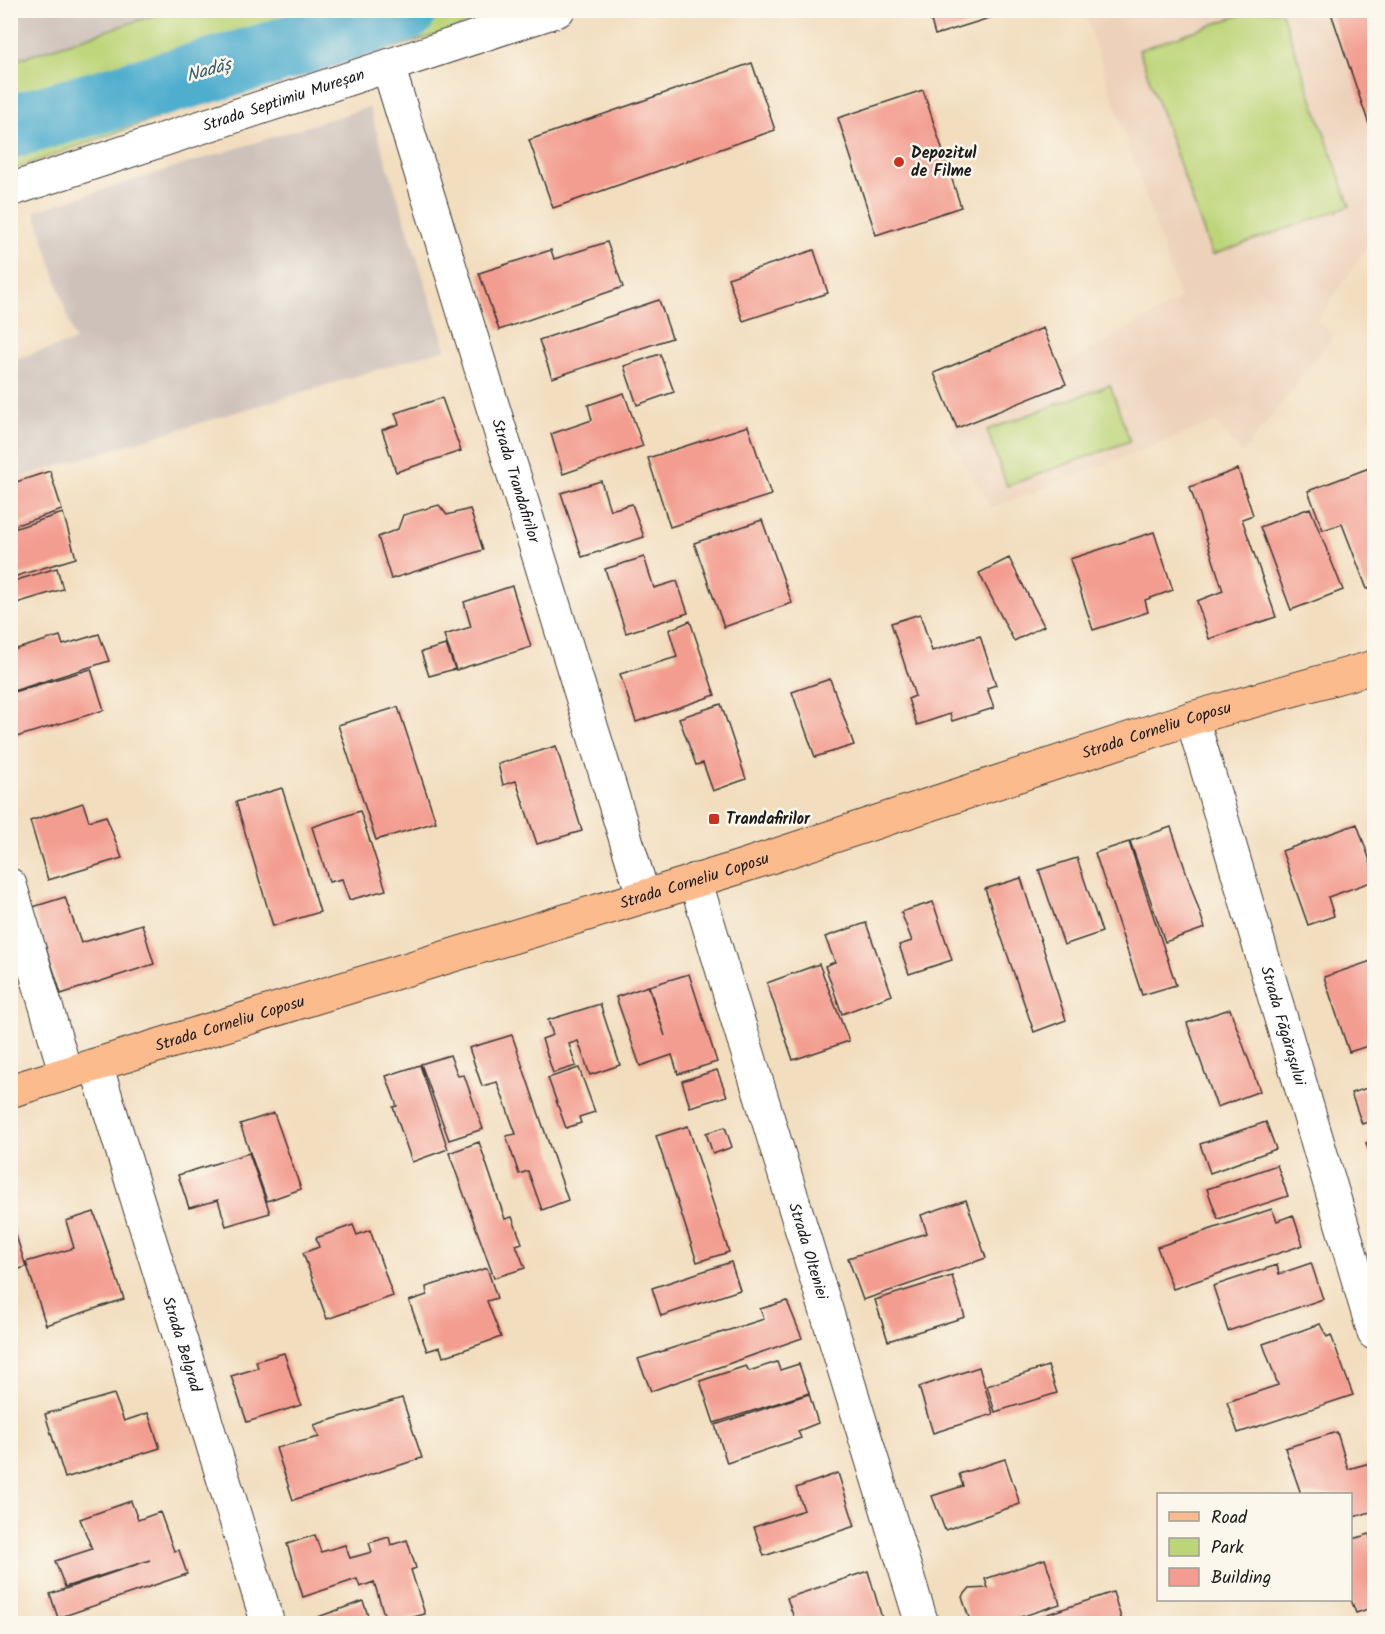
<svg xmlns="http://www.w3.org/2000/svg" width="1385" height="1634" font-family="Kalam,sans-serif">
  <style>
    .built { fill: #edd1ba }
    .industrial { fill: #cec1ba }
    .green { fill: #bdd579; stroke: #6c784a; stroke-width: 1.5 }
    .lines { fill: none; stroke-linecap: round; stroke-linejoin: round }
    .river { stroke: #4faece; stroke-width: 64 }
    .building { fill: #f39d90 }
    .street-casing { stroke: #3c3934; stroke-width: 35 }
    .primary-casing { stroke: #3c3934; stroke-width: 35 }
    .street { stroke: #fff; stroke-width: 33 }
    .primary { stroke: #fbbb8d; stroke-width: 33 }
    .poi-dot { fill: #c8321e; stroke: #fbf7ec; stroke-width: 2 }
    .labels { text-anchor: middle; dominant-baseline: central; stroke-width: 5; stroke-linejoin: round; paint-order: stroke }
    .street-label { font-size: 16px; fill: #1c1c1c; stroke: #fbf7ec }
    .poi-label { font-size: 16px; font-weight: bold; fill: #1c1c1c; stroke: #fbf7ec; text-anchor: start }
    .water-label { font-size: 18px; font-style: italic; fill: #335e6c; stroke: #fbf7ec }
  </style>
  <rect width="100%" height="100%" fill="#fbf7ec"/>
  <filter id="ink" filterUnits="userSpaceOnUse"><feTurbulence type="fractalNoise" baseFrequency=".0167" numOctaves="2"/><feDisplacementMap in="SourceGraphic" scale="12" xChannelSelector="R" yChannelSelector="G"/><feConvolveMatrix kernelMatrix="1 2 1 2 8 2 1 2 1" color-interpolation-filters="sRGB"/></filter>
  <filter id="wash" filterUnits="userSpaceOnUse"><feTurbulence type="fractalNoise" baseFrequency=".008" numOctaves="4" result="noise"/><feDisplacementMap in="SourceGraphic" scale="24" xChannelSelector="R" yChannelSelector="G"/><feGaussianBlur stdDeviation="1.35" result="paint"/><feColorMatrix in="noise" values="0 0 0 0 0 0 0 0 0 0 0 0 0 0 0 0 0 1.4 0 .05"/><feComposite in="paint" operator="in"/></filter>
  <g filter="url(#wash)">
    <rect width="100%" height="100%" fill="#f2ddbe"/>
    <path class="built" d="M1084,11H1374V237L1317,321L1334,335L1242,454L1215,422L992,508L946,434L1180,299Z"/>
    <path class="industrial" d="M11,10H167V11L11,62Z
      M369,107L446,349L11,480V360L75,341L35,211Z"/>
    <path class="green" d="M167,11H508L411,43L226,94L11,170L10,62Z
      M1252,11H1281L1350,206L1212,255L1139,50Z
      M1110,385L1130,441L1007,486L987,430Z"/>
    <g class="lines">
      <path class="river" d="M10,127L269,54L405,10"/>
    </g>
    <g id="blocks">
      <path class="building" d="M928,10H1012V11L935,35Z
        M1330,10H1374V139Z
        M752,63L775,130L553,208L529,140Z
        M923,90L961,207L876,235L838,118Z
        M607,242L623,287L499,330L479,273L551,250L554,259Z
        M814,250L828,293L743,321L728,278Z
        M659,300L672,338L552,378L539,340Z
        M1043,328L1066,384L957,428L934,373Z
        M660,354L674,392L637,405L624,366Z
        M624,393L643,446L563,474L551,434L592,420L588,405Z
        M442,398L461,451L396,472L382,430L399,424L395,413Z
        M748,426L771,495L670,527L648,458Z
        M1369,468L1374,483V587L1367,589L1342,524L1323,530L1308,491Z
        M1238,469L1253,515L1242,519L1276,617L1209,639L1197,601L1223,591L1190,487Z
        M50,471L62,510L10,527V484Z
        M601,481L610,510L632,504L644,537L582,557L561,493Z
        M439,505L447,515L470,509L483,550L391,579L378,537L398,529L403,515Z
        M1310,508L1343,590L1291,610L1260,527Z
        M63,513L76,558L10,578V530Z
        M762,520L792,603L724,627L694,543Z
        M1154,532L1173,590L1145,600L1148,612L1093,630L1070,559Z
        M644,557L654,588L677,581L688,613L626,633L605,569Z
        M1009,558L1044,626L1014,641L979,573Z
        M57,568L63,589L10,605V582Z
        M512,586L531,647L456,670L444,635L471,627L464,602Z
        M920,614L932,651L980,636L996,685L987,688L994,708L952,721L950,714L917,725L908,699L915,696L891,623Z
        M690,621L715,695L636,722L620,674L677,657L669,630Z
        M99,634L109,661L10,692V651L60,636L63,645Z
        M446,645L455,669L429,676L421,652Z
        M91,669L104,710L10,739V693Z
        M830,679L854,745L815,757L792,692Z
        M721,704L746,779L713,791L703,763L696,765L679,718Z
        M398,707L436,822L376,840L338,725Z
        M556,746L582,831L537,844L516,781L503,785L498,764Z
        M282,788L320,912L273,926L236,802Z
        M83,803L89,821L106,816L122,858L48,880L30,821Z
        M360,811L386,890L349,900L342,879L329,882L312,827Z
        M1357,824L1374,872V881L1328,897L1334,916L1308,925L1282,851Z
        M1171,827L1205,928L1165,942L1130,841Z
        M1129,842L1176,985L1142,995L1095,853Z
        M1077,858L1102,932L1064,945L1039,870Z
        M1021,878L1066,1020L1034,1032L985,889Z
        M65,897L81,943L142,924L154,964L61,994L33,907Z
        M933,902L952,960L909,974L899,945L912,941L901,912Z
        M866,923L892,995L842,1014L825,966L835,962L825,937Z
        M1374,960V1044L1349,1052L1324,977Z
        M819,964L849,1041L793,1060L767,983Z
        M689,974L717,1062L678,1074L672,1055L640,1066L616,997L648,986L665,1036L649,986Z
        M600,1004L620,1065L590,1075L578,1041L569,1044L576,1066L553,1073L542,1039L553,1035L548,1020Z
        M1230,1009L1260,1091L1217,1107L1187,1023Z
        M512,1035L568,1200L542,1210L528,1171L519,1174L506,1136L516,1134L497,1082L482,1086L469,1048Z
        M450,1055L458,1076L464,1075L483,1129L449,1140L421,1064Z
        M420,1065L448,1149L412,1162L393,1107L397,1106L386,1076Z
        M579,1068L595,1112L579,1117L581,1123L566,1128L548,1078Z
        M717,1070L727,1096L690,1107L682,1081Z
        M1374,1086V1120L1362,1124L1351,1093Z
        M274,1113L301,1189L267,1201L240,1124Z
        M1266,1122L1276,1149L1210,1173L1200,1144Z
        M688,1126L729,1252L697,1262L656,1136Z
        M725,1127L732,1147L713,1154L706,1133Z
        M1374,1140V1167L1366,1143Z
        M479,1142L505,1219L512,1217L522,1243L516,1245L525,1268L494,1278L449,1153Z
        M249,1153L270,1213L226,1226L218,1200L189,1208L178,1175Z
        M1277,1165L1288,1196L1218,1219L1207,1189Z
        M966,1200L986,1258L863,1300L848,1258L927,1233L921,1215Z
        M1272,1209L1277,1221L1293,1215L1303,1245L1173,1289L1157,1247Z
        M94,1212L124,1299L46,1325L26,1262L74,1248L66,1221Z
        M10,1216L26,1267L10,1272Z
        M353,1225L357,1235L370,1230L393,1296L327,1319L303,1253L319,1247L316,1238Z
        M731,1262L740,1290L661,1316L652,1288Z
        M1311,1263L1323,1299L1228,1331L1213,1286L1277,1265L1279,1274Z
        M487,1268L497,1298L487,1301L501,1337L443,1357L440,1347L427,1351L409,1301L427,1295L426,1287Z
        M952,1276L965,1317L888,1341L875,1300Z
        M787,1301L802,1338L651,1391L638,1359L764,1319L760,1309Z
        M1320,1324L1327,1337L1331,1335L1353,1395L1238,1433L1227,1402L1278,1385L1263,1344Z
        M284,1353L301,1405L247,1422L231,1376L258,1368L256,1361Z
        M777,1362L780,1370L799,1364L809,1393L714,1423L700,1381L746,1366L749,1371Z
        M1048,1366L1057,1393L995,1412L987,1386Z
        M979,1367L993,1414L933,1433L919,1387Z
        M114,1394L124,1421L148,1413L160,1448L65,1478L45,1414Z
        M809,1394L818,1423L798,1431L801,1438L727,1463L715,1425Z
        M402,1398L422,1458L293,1500L276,1448L319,1437L314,1425Z
        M1337,1432L1348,1469L1370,1463L1374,1477V1511L1350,1518V1494H1301L1285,1448Z
        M1005,1459L1020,1504L945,1530L932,1496L963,1486L959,1474Z
        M838,1473L855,1526L764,1556L754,1527L804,1510L796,1488Z
        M131,1501L138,1520L160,1512L174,1551L179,1550L187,1574L58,1618L50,1594L150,1560L65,1587L55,1561L92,1549L80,1519Z
        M1369,1534L1371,1542L1374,1541V1607L1356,1613L1350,1597V1540Z
        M315,1535L321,1552L345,1545L350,1558L372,1552L369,1543L389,1537L391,1545L407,1540L416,1568L411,1570L425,1614L387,1624L374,1582L360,1587L357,1579L303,1597L287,1544Z
        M1045,1559L1060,1604L999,1624H971L962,1597L969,1589L988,1588L985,1579Z
        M868,1571L882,1618L865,1624H796L787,1598Z
        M1113,1592L1123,1624H1021V1623Z
        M363,1601L371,1624H301V1623Z"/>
    </g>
  </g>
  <g filter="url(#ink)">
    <use href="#blocks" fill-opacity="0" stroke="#3c3934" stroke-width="1.5"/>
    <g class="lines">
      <g class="street-casing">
        <g id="street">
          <path id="s1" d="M388,66L643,895"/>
          <path id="s2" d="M10,190L558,10"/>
          <path id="s3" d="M1192,718L1374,1333"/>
          <path id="s4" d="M695,880L922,1624"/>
          <path d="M10,885L66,1074"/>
          <path id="s5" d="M96,1065L268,1624"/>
        </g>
      </g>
      <g class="primary-casing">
        <g id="primary">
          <path id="s6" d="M10,1091L734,869L1192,718L1374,667"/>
        </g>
      </g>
      <use href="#street" class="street"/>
      <use href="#primary" class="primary"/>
    </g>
  </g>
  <g class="poi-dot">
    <circle cx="899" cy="162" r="6"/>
    <rect x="708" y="813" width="12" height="12" rx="3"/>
  </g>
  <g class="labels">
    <g class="street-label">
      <text stroke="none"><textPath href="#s2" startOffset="288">Strada Septimiu Mureșan</textPath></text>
      <text stroke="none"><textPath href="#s1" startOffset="434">Strada Trandafirilor</textPath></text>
      <text stroke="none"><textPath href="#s6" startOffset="1202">Strada Corneliu Coposu</textPath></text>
      <text stroke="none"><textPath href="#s6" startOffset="716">Strada Corneliu Coposu</textPath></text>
      <text stroke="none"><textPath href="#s6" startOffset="230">Strada Corneliu Coposu</textPath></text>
      <text stroke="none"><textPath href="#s3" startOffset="321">Strada Făgărașului</textPath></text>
      <text stroke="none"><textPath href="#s4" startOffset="388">Strada Olteniei</textPath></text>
      <text stroke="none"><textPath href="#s5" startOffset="292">Strada Belgrad</textPath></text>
    </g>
    <g class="poi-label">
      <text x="911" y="153">Depozitul<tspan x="911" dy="18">de Filme</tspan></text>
      <text x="726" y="819">Trandafirilor</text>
    </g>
    <g class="water-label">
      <text transform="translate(209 71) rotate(-16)">Nadăș</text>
    </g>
  </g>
  <rect width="1385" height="1634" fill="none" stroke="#fbf7ec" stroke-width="36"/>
  <rect x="1157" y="1493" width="195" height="108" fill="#fbf7ec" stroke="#a29f99" stroke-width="1.5"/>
  <rect x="1169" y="1512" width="30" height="9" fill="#fbbb8d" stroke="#a29f99" stroke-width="1.5"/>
  <text x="1211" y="1523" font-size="18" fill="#1c1c1c">Road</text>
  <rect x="1169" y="1538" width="30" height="18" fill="#bdd579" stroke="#a29f99" stroke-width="1.5"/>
  <text x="1211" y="1553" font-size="18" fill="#1c1c1c">Park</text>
  <rect x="1169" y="1568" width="30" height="18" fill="#f39d90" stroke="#a29f99" stroke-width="1.5"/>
  <text x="1211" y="1583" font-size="18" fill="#1c1c1c">Building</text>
</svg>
